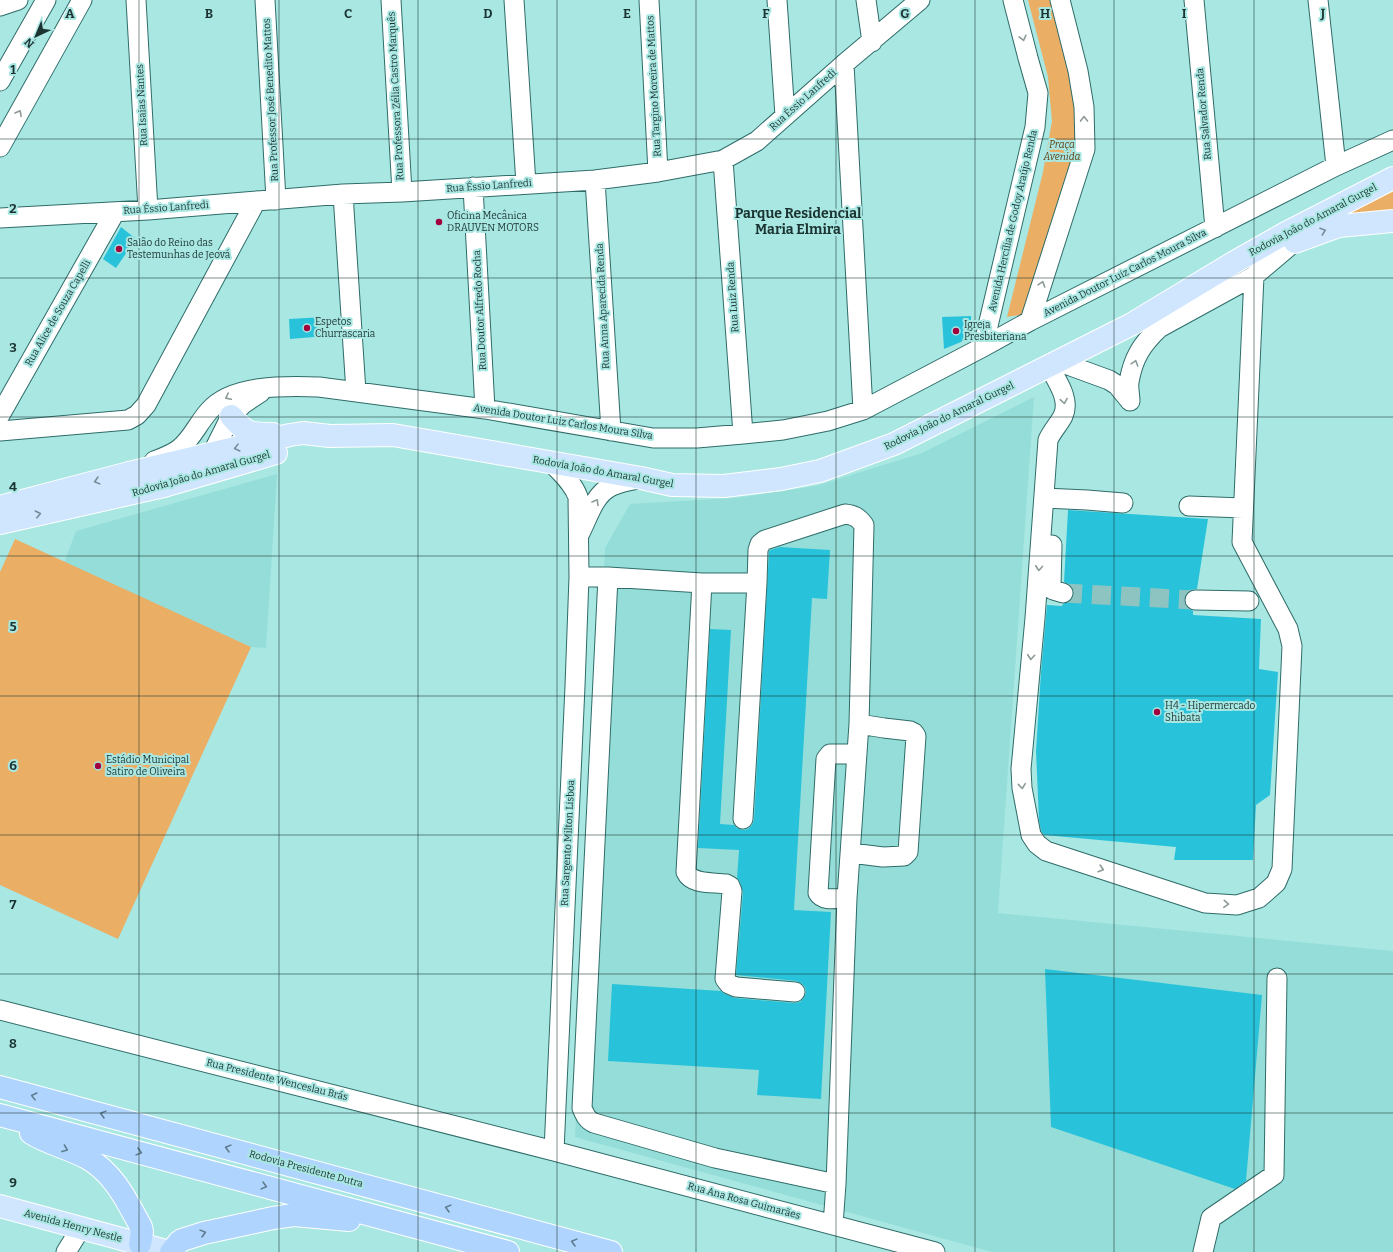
<svg xmlns="http://www.w3.org/2000/svg" width="1393" height="1252" font-family="Bitter,serif">
  <style>
    .built { fill: #95ddd8 }
    .green { fill: #eaae65 }
    .building { fill: #28c3da }
    .lines { fill: none; stroke-linecap: round; stroke-linejoin: round }
    .minor-tunnel { stroke: #8dc3c0; stroke-width: 19; stroke-dasharray: 19 10; stroke-linecap: butt }
    .minor-casing { stroke: #2f6c69; stroke-width: 21 }
    .major-casing { stroke: #fff; stroke-width: 24 }
    .highway-casing { stroke: #fff; stroke-width: 24 }
    .minor { stroke: #fff; stroke-width: 19 }
    .major { stroke: #cfe6fe; stroke-width: 22 }
    .highway { stroke: #afd5fe; stroke-width: 22 }
    .oneway { stroke: #8d9a98 }
    .oneway2 { stroke: #758d98 }
    .oneway3 { stroke: #5e7c8e }
    .grid { fill: none; stroke: #1b3432; stroke-width: 1; stroke-opacity: 0.55 }
    .poi-dot { fill: #a1023e; stroke: #a9e7e3; stroke-width: 1.5 }
    .labels { text-anchor: middle; dominant-baseline: central; stroke-width: 4; stroke-linejoin: round; paint-order: stroke }
    .street-label { font-size: 10px; fill: #1b3432; stroke: #a9e7e3 }
    .park-label { font-size: 10px; font-style: italic; fill: #624115; stroke: #a9e7e3 }
    .poi-label { font-size: 10px; fill: #1b3432; stroke: #a9e7e3; text-anchor: start }
    .district-label { font-size: 14px; font-weight: bold; fill: #1b3432; stroke: #a9e7e3 }
    .grid-label { font-size: 13px; text-anchor: middle; font-weight: bold; fill: #1b3432; stroke: #a9e7e3; stroke-width: 4; stroke-linejoin: round; paint-order: stroke }
  </style>
  <rect width="100%" height="100%" fill="#a9e7e3"/>
  <path class="built" d="M1034,397L998,913L1393,951V1252H992L575,1137L605,548L630,504L735,498L816,486L922,453Z
    M277,474L266,648L251,647L64,563L76,531Z"/>
  <path class="green" d="M1028,0H1056L1080,110L1076,153L1027,314L1007,317L1043,172L1052,121L1048,77Z
    M1393,189V214L1333,221Z
    M15,539L251,647L118,939L0,885V572Z"/>
  <path class="building" d="M121,227L136,239L116,268L103,259Z
    M971,316V327L968,336L961,342L944,349L942,317Z
    M324,317L326,336L290,339L289,319Z
    M1068,510L1208,519L1197,589L1190,590L1186,594L1184,599L1185,605L1189,609L1193,611V615L1261,619L1259,669L1278,672L1270,795L1256,805L1253,860H1174L1176,847L1044,835L1041,831L1039,820L1036,751L1041,672L1047,605L1062,606L1063,604L1070,601L1074,596V590L1071,586L1064,582Z
    M780,547L830,550L827,599L812,598L794,910L831,912L821,1099L757,1095L759,1070L608,1061L612,984L721,991L725,994L735,998L794,1003L800,1002L804,998L806,993L805,987L801,983L796,981L736,975L743,892L740,882L737,878L739,850L698,848L710,629L731,630L720,824L734,825L737,828L743,830L748,829L752,825L754,820L769,552L770,550Z
    M1045,969L1262,995L1246,1181L1235,1189L1051,1127Z"/>
  <g class="lines">
    <path class="minor-tunnel" d="M1063,593L1195,600"/>
    <g class="minor-casing">
      <path id="minor" d="M136,0L148,210
        M265,0L276,200
        M391,0L402,192
        M514,0L526,184
        M649,0L658,172
        M777,0L785,116
        M866,0L872,42
        M1194,0L1215,228
        M1318,0L1336,166
        M0,6L18,0
        M844,64L863,410
        M0,81L46,0
        M0,147L82,0
        M723,160L743,434
        M595,180L611,431
        M473,187L485,409
        M343,194L356,392
        M0,218L148,210L343,194L402,192L595,180L658,172L723,160L757,141L844,64L920,0
        M1030,321L1085,149L1084,107L1078,71L1060,0
        M983,347L1035,127L1038,93L1028,58L1013,0
        M1057,361L1109,380L1117,385L1130,401
        M1049,366C1056,380 1071,399 1063,416C1059,424 1052,431 1048,440L1035,618L1021,769L1022,788L1031,835L1037,844L1046,851L1205,903L1237,905L1259,898L1276,883L1282,869L1292,646L1288,629L1242,542L1254,276
        M1130,401C1130,395 1128,388 1129,382C1133,358 1142,344 1159,328L1254,276L1293,243
        M0,415L115,212
        M0,431L128,420L137,415L146,405L256,201
        M212,454L231,416L243,404L261,392
        M154,461C162,458 171,455 179,449C192,439 198,423 209,411C232,384 286,386 319,387L485,409L653,438H697L743,434L783,430L828,421L863,410L983,347L1030,321L1336,166L1393,140
        M551,462C561,473 573,483 578,497L579,577L575,686L554,1151
        M1044,498L1087,500L1123,503
        M1189,506L1243,508
        M580,533C588,518 594,495 610,487C619,482 631,481 640,478
        M1052,545L1051,587L1053,590L1063,593
        M579,577H608L702,583L686,872C692,885 713,882 726,884L730,886L732,891L725,979L729,984L736,987L795,992
        M608,577L582,1108C585,1115 587,1120 594,1123L715,1158L836,1184
        M702,583H757L743,819
        M757,583L758,550L760,544L765,540L845,514C854,515 858,517 864,525L859,724L847,898L836,1184L833,1225
        M1195,600L1249,601
        M851,853L883,857L904,856L908,852L916,736L914,733L910,731L884,728L859,724
        M847,898C838,898 823,902 818,893L826,759L830,754H857
        M0,1010L554,1151L935,1252
        M66,1252L81,1228
        M1203,1252L1211,1218L1274,1175L1277,978"/>
    </g>
    <g class="major-casing">
      <path id="major" d="M1295,242L1339,226L1393,221
        M231,416C247,434 249,434 273,434
        M0,507L129,473L290,435L303,433L330,436L393,435L641,478L672,485L724,486L781,479L820,471L894,444L1132,324L1233,263L1284,234L1393,178
        M0,523L164,486L276,453
        M0,1206L170,1252"/>
    </g>
    <g class="highway-casing">
      <path id="highway" d="M0,1087L611,1252
        M0,1115L508,1252
        M31,1133C48,1144 69,1148 87,1158C114,1173 127,1201 141,1227L142,1232L140,1244
        M171,1252L179,1242L182,1240L204,1233L273,1218L294,1215L349,1220"/>
    </g>
    <use href="#minor" class="minor"/>
    <use href="#major" class="major"/>
    <use href="#highway" class="highway"/>
  </g>
  <defs><path id="oneway-chevron" d="M-2-3.5L2.5 0L-2 3.5" fill="none" stroke-width="1.6" stroke-linecap="round" stroke-linejoin="round"/></defs>
  <g class="oneway">
    <use href="#oneway-chevron" transform="translate(1023 38) rotate(76)"/>
    <use href="#oneway-chevron" transform="translate(19 113) rotate(-61)"/>
    <use href="#oneway-chevron" transform="translate(1084 119) rotate(-91)"/>
    <use href="#oneway-chevron" transform="translate(1042 284) rotate(-72)"/>
    <use href="#oneway-chevron" transform="translate(1135 363) rotate(-73)"/>
    <use href="#oneway-chevron" transform="translate(228 397) rotate(154)"/>
    <use href="#oneway-chevron" transform="translate(1064 401) rotate(81)"/>
    <use href="#oneway-chevron" transform="translate(596 502) rotate(-59)"/>
    <use href="#oneway-chevron" transform="translate(1039 568) rotate(94)"/>
    <use href="#oneway-chevron" transform="translate(1031 657) rotate(95)"/>
    <use href="#oneway-chevron" transform="translate(1022 786) rotate(84)"/>
    <use href="#oneway-chevron" transform="translate(1101 869) rotate(18)"/>
    <use href="#oneway-chevron" transform="translate(1226 904) rotate(4)"/>
  </g>
  <g class="oneway2">
    <use href="#oneway-chevron" transform="translate(1323 231) rotate(-19)"/>
    <use href="#oneway-chevron" transform="translate(237 448) rotate(166)"/>
    <use href="#oneway-chevron" transform="translate(97 481) rotate(165)"/>
    <use href="#oneway-chevron" transform="translate(38 514) rotate(-13)"/>
  </g>
  <g class="oneway3">
    <use href="#oneway-chevron" transform="translate(34 1096) rotate(-166)"/>
    <use href="#oneway-chevron" transform="translate(103 1114) rotate(-165)"/>
    <use href="#oneway-chevron" transform="translate(228 1148) rotate(-165)"/>
    <use href="#oneway-chevron" transform="translate(65 1149) rotate(21)"/>
    <use href="#oneway-chevron" transform="translate(139 1152) rotate(15)"/>
    <use href="#oneway-chevron" transform="translate(264 1186) rotate(15)"/>
    <use href="#oneway-chevron" transform="translate(448 1208) rotate(-165)"/>
    <use href="#oneway-chevron" transform="translate(203 1233) rotate(-15)"/>
    <use href="#oneway-chevron" transform="translate(574 1242) rotate(-165)"/>
  </g>
  <path class="grid" d="M139,0V1252M279,0V1252M418,0V1252M557,0V1252M696,0V1252M836,0V1252M975,0V1252M1114,0V1252M1254,0V1252M0,139H1393M0,278H1393M0,417H1393M0,556H1393M0,696H1393M0,835H1393M0,974H1393M0,1113H1393"/>
  <g class="poi-dot">
    <circle cx="439" cy="222" r="4"/>
    <circle cx="119" cy="249" r="4"/>
    <circle cx="307" cy="328" r="4"/>
    <circle cx="956" cy="331" r="4"/>
    <circle cx="1157" cy="712" r="4"/>
    <circle cx="98" cy="766" r="4"/>
  </g>
  <g class="labels">
    <g class="street-label">
      <text transform="translate(654 86) rotate(-93)">Rua Targino Moreira de Mattos</text>
      <text transform="translate(396 96) rotate(-93)">Rua Professora Zélia Castro Marquês</text>
      <text transform="translate(271 100) rotate(-93)">Rua Professor José Benedito Mattos</text>
      <text transform="translate(803 100) rotate(-42)">Rua Éssio Lanfredi</text>
      <text transform="translate(142 105) rotate(-93)">Rua Isaias Nantes</text>
      <text transform="translate(1204 114) rotate(-95)">Rua Salvador Renda</text>
      <text transform="translate(489 186) rotate(-4)">Rua Éssio Lanfredi</text>
      <text transform="translate(166 208) rotate(-4)">Rua Éssio Lanfredi</text>
      <text transform="translate(1313 220) rotate(-28)">Rodovia João do Amaral Gurgel</text>
      <text transform="translate(1013 221) rotate(-77)">Avenida Hercília de Godoy Araújo Renda</text>
      <text transform="translate(1125 273) rotate(-27)">Avenida Doutor Luiz Carlos Moura Silva</text>
      <text transform="translate(733 297) rotate(-94)">Rua Luiz Renda</text>
      <text transform="translate(603 306) rotate(-93)">Rua Anna Aparecida Renda</text>
      <text transform="translate(480 310) rotate(-93)">Rua Doutor Alfredo Rocha</text>
      <text transform="translate(58 313) rotate(-60)">Rua Alice de Souza Capelli</text>
      <text transform="translate(949 416) rotate(-26)">Rodovia João do Amaral Gurgel</text>
      <text transform="translate(563 422) rotate(9)">Avenida Doutor Luiz Carlos Moura Silva</text>
      <text transform="translate(603 472) rotate(10)">Rodovia João do Amaral Gurgel</text>
      <text transform="translate(201 474) rotate(-16)">Rodovia João do Amaral Gurgel</text>
      <text transform="translate(568 843) rotate(-87)">Rua Sargento Milton Lisboa</text>
      <text transform="translate(277 1080) rotate(14)">Rua Presidente Wenceslau Brás</text>
      <text transform="translate(306 1169) rotate(15)">Rodovia Presidente Dutra</text>
      <text transform="translate(744 1201) rotate(15)">Rua Ana Rosa Guimarães</text>
      <text transform="translate(73 1226) rotate(15)">Avenida Henry Nestle</text>
    </g>
    <g class="park-label">
      <text x="1062" y="145">Praça<tspan x="1062" dy="12">Avenida</tspan></text>
    </g>
    <g class="poi-label">
      <text x="447" y="216">Oficina Mecânica<tspan x="447" dy="12">DRAUVEN MOTORS</tspan></text>
      <text x="127" y="243">Salão do Reino das<tspan x="127" dy="12">Testemunhas de Jeová</tspan></text>
      <text x="315" y="322">Espetos<tspan x="315" dy="12">Churrascaria</tspan></text>
      <text x="964" y="325">Igreja<tspan x="964" dy="12">Presbiteriana</tspan></text>
      <text x="1165" y="706">H4 - Hipermercado<tspan x="1165" dy="12">Shibata</tspan></text>
      <text x="106" y="760">Estádio Municipal<tspan x="106" dy="12">Satiro de Oliveira</tspan></text>
    </g>
    <g class="district-label">
      <text x="798" y="213">Parque Residencial<tspan x="798" dy="16">Maria Elmira</tspan></text>
    </g>
  </g>
  <g class="grid-label">
    <text x="70" y="18">A</text>
    <text x="209" y="18">B</text>
    <text x="348" y="18">C</text>
    <text x="488" y="18">D</text>
    <text x="627" y="18">E</text>
    <text x="766" y="18">F</text>
    <text x="905" y="18">G</text>
    <text x="1045" y="18">H</text>
    <text x="1184" y="18">I</text>
    <text x="1323" y="18">J</text>
    <text x="13" y="74">1</text>
    <text x="13" y="213">2</text>
    <text x="13" y="352">3</text>
    <text x="13" y="491">4</text>
    <text x="13" y="631">5</text>
    <text x="13" y="770">6</text>
    <text x="13" y="909">7</text>
    <text x="13" y="1048">8</text>
    <text x="13" y="1187">9</text>
  </g>
  <g transform="translate(36 36) rotate(224)" stroke="#a9e7e3" stroke-width="3" paint-order="stroke">
  <path d="M0-3L7 15L0 10L-7 15Z" fill="#1b3432"/>
  <text y="-6" font-size="11" font-weight="bold" text-anchor="middle" fill="#1b3432">N</text>
  </g>
</svg>
